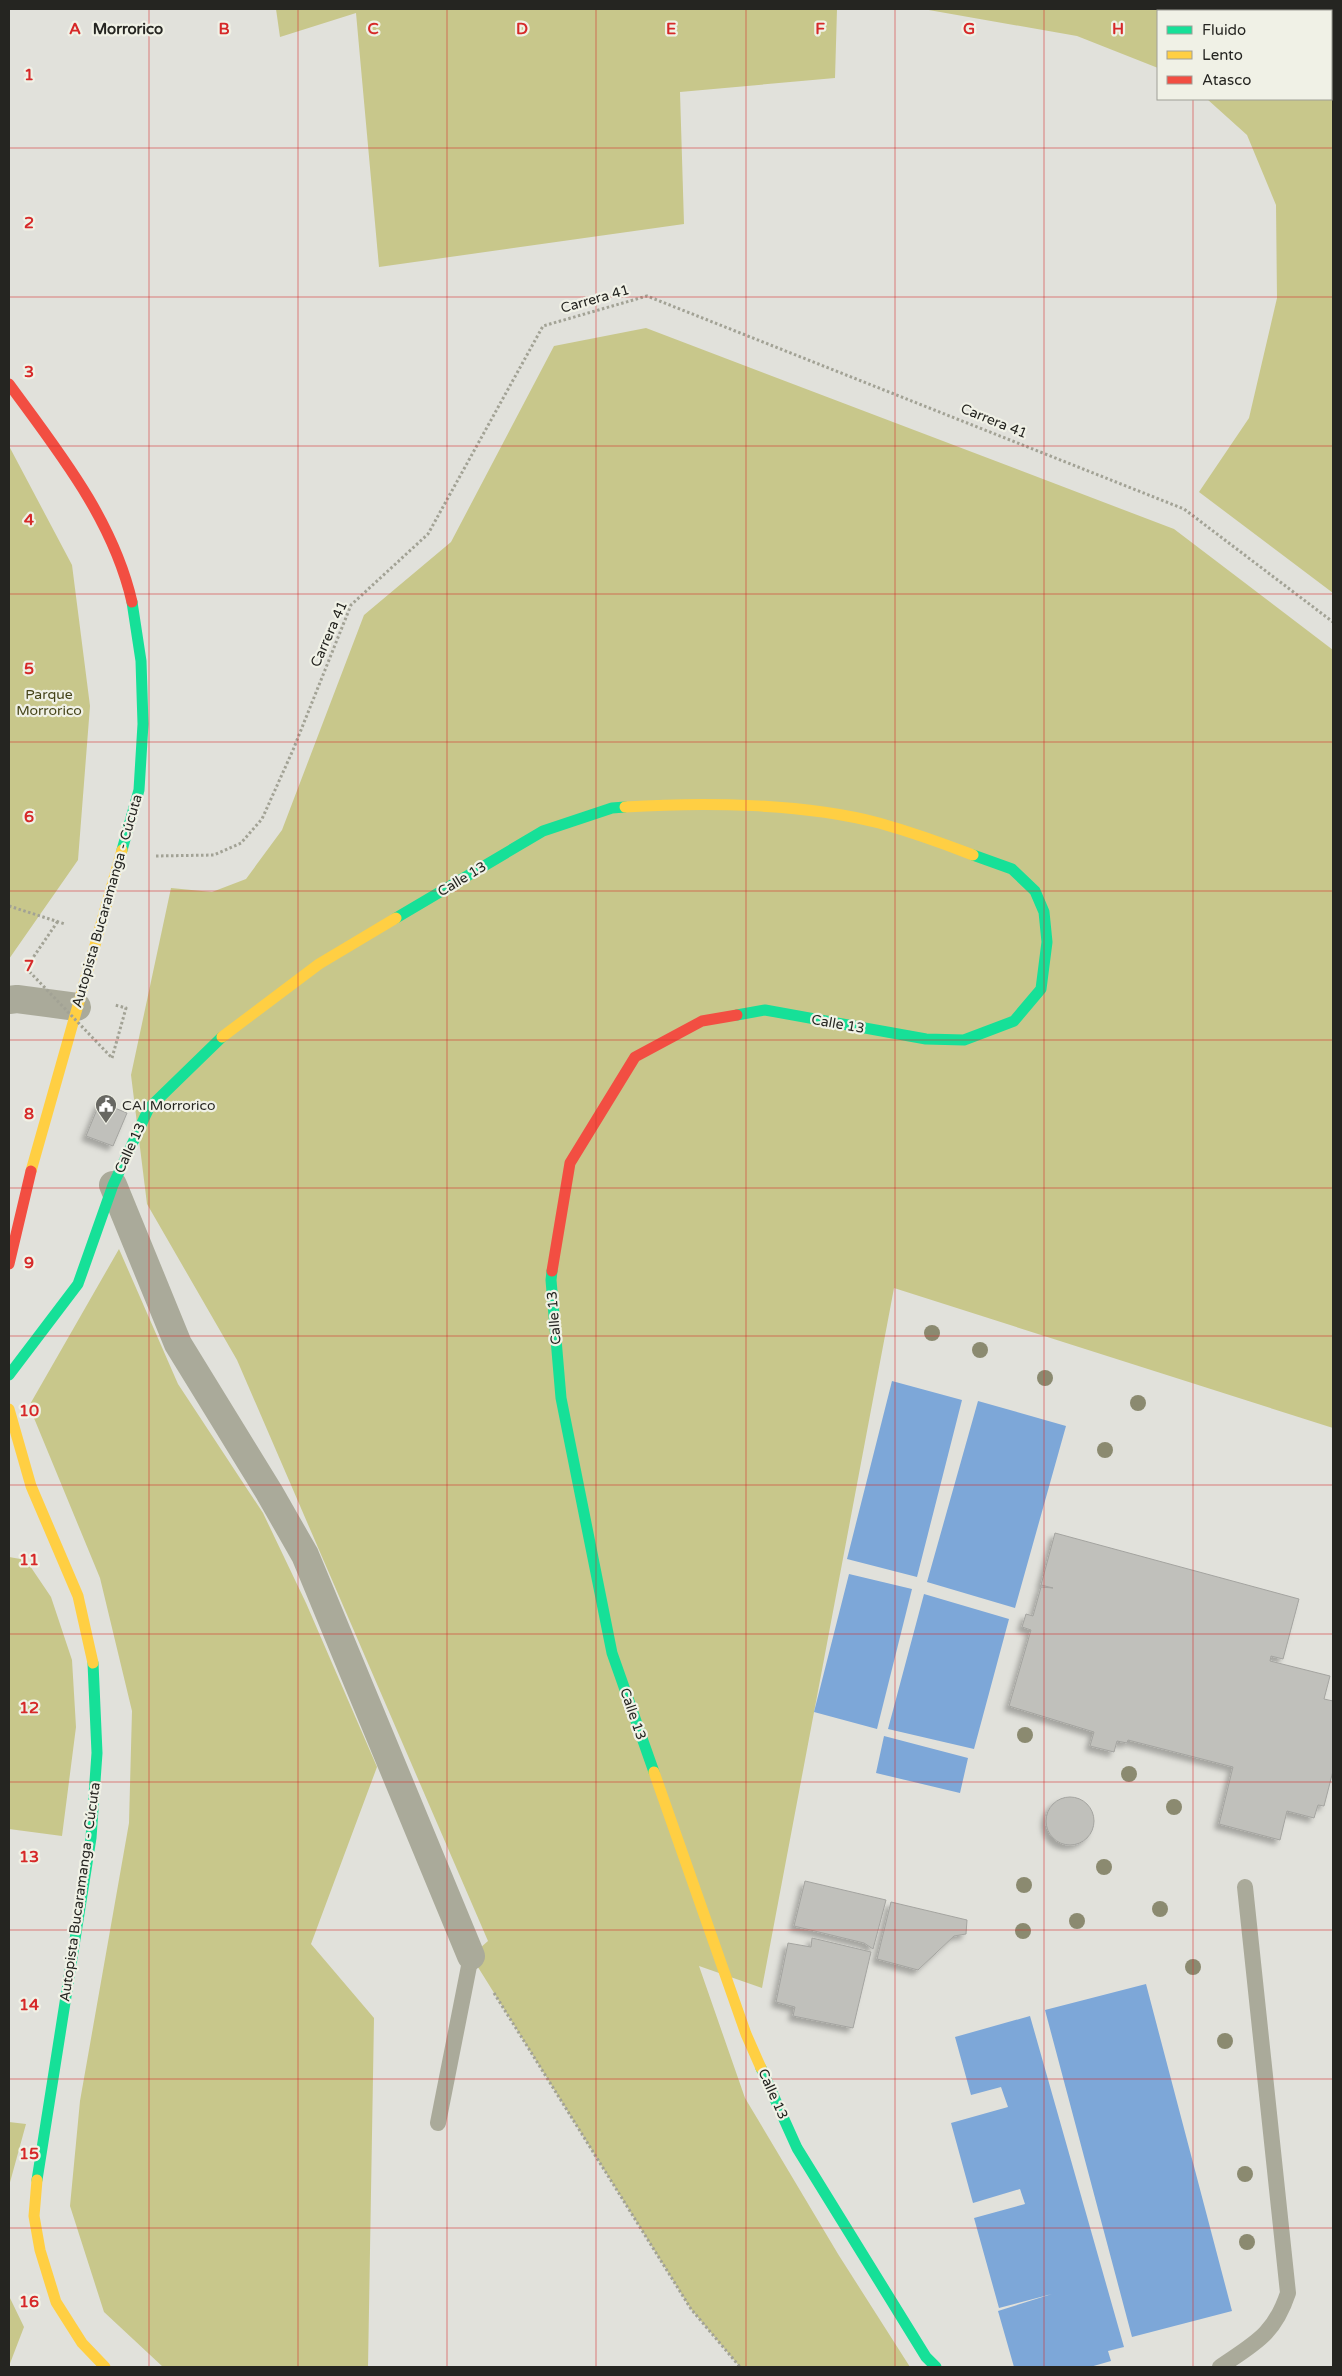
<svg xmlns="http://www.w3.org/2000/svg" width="1342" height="2376" font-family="'Varela Round',sans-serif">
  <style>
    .forest { fill: #c8c78b }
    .water { fill: #7da7d8 }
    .building { fill: #c0c0bb; stroke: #a4a4a0; filter: url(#shadow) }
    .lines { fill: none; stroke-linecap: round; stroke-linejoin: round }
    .path { stroke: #a2a295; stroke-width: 3; stroke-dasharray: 2.5 2.5; stroke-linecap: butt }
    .lane { stroke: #aaaa9a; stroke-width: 16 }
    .street { stroke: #aaaa9a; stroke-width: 28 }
    .fast { stroke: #16e098; stroke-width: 11 }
    .slow { stroke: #ffcf43; stroke-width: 11 }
    .jam { stroke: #f24e42; stroke-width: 11 }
    .path-bridge { stroke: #a2a295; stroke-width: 3; stroke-dasharray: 2.5 2.5; stroke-linecap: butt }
    .tree { fill: #8b8a70 }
    .grid { fill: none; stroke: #d62828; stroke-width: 1; stroke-opacity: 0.55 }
    .labels { text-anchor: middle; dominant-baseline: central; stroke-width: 4.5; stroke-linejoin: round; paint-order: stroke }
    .street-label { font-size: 14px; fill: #252521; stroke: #f0f1e6 }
    .park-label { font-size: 14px; fill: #444318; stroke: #f0f1e6 }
    .poi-label { font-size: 14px; fill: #252521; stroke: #f0f1e6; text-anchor: start }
    .neighbourhood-label { font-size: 15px; font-weight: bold; fill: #252521; stroke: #f0f1e6 }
    .grid-label { font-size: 16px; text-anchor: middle; font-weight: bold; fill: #d62828; stroke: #f0f1e6; stroke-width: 4.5; stroke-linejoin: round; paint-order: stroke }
  </style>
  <defs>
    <filter id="shadow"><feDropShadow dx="-4.5" dy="4.5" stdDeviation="2.5" flood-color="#0004"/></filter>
  </defs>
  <rect width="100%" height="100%" fill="#e1e1db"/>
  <path class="forest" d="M276,9H837L835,78L680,92L684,224L379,267L356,13L280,37Z
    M923,9H1333V593L1199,492L1249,418L1277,298L1276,205L1247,135L1207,99H1331V11H1158V68L1077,36Z
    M646,328L1174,529L1333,650V1428L894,1288L762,1988L699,1966L745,2098L838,2254L910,2367H740L691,2309L471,1956L488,1941L237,1360L147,1204L131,1075L171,888L212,892L246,879L282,830L364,615L451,542L554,346Z
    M9,446L72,565L90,706L78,860L9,959Z
    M119,1249L178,1384L263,1513L306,1603L377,1767L311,1944L374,2018L368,2367H163L104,2312L70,2206L80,2101L129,1823L132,1711L100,1578L29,1406Z
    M9,1557L26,1560L51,1597L72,1660L76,1727L62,1836L9,1829Z
    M9,2122L26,2124L9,2186Z
    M9,2296L24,2327L9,2366Z"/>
  <path class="water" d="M892,1381L962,1400L917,1577L847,1559Z
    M978,1401L1066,1426L1015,1608L927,1582Z
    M849,1574L912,1589L877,1729L814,1712Z
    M924,1594L1009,1619L974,1749L888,1729Z
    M884,1736L968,1758L960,1793L876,1773Z
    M1146,1984L1232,2311L1132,2337L1045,2010Z
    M1030,2016L1124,2347L1108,2351L1111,2361L1090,2367H1014L998,2311L1052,2294L999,2308L974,2218L1025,2204L1020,2189L973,2203L951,2123L1008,2107L1001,2087L971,2095L955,2037Z"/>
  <path class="building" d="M100,1102L127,1113L113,1146L86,1136Z
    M1055,1533L1299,1599L1283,1659L1271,1656L1270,1661L1330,1676L1324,1699L1333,1701V1771L1324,1806L1318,1805L1314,1818L1287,1811L1280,1840L1219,1824L1233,1767L1128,1740L1127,1743L1117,1741L1114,1752L1090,1746L1094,1732L1009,1706L1031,1630L1022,1627L1026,1614L1033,1616L1041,1587L1053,1588L1041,1585Z
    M1046 1821a24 24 0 1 1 48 0a24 24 0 1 1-48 0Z
    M805,1881L886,1900L873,1949L864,1943L794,1926Z
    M891,1902L967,1920L966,1934L954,1936L918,1970L877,1959Z
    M812,1938L871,1952L853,2028L793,2016L795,2007L776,2002L788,1943L811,1947Z"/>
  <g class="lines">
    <path class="path" d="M156,856L214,855L241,843L262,819L293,750L351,605L428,534L543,326L647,296L1184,509L1333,622
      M9,906L65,924
      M28,965L58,921
      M112,1058L126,1008L115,1005
      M494,1993L691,2309L740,2367"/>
    <path class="lane" d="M438,2123L471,1956
      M1220,2367C1255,2343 1274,2335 1288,2293L1245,1887"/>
    <path class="street" d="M9,1000L17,999L77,1007
      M113,1185L178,1344L269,1492L305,1555L471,1956"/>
    <path class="fast" d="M122,850L139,790L143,724L141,661L132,602
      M396,918L543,831L612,808L625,807
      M737,1015L765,1010L926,1039L964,1040L1014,1021L1041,989L1047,942L1044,912L1035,891L1012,869L973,855
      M552,1271L551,1280L561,1398L612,1653L654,1772
      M9,1375L78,1284L113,1185L149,1108L222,1037
      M761,2068L797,2148L926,2357L936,2367
      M37,2180L91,1838L97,1753L93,1663"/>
    <path class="slow" d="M625,807C704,802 802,803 879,823C911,832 942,843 973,855
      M222,1037L319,964L396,918
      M31,1171L122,850
      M9,1409L31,1486L78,1596L93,1663
      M654,1772L746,2034L761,2068
      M37,2180L34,2216L40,2250L56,2302L82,2343L105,2367"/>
    <path class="jam" d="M9,384C58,451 113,519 132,602
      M9,1264L31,1171
      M552,1271L570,1163L635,1057L702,1021L737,1015"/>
    <path class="path-bridge" d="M26,968L112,1058"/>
  </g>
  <g class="tree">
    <circle cx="932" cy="1333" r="8"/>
    <circle cx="980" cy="1350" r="8"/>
    <circle cx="1045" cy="1378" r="8"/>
    <circle cx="1138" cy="1403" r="8"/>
    <circle cx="1105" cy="1450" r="8"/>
    <circle cx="1025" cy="1735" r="8"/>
    <circle cx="1129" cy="1774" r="8"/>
    <circle cx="1174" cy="1807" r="8"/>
    <circle cx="1104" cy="1867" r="8"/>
    <circle cx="1024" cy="1885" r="8"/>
    <circle cx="1160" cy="1909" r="8"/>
    <circle cx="1077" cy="1921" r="8"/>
    <circle cx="1023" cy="1931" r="8"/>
    <circle cx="1193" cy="1967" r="8"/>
    <circle cx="1225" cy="2041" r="8"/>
    <circle cx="1245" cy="2174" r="8"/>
    <circle cx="1247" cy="2242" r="8"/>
  </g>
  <path class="grid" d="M149,9V2367M298,9V2367M447,9V2367M596,9V2367M746,9V2367M895,9V2367M1044,9V2367M1193,9V11M1193,99V2367M9,148H1333M9,297H1333M9,446H1333M9,594H1333M9,742H1333M9,891H1333M9,1040H1333M9,1188H1333M9,1336H1333M9,1485H1333M9,1634H1333M9,1782H1333M9,1930H1333M9,2079H1333M9,2228H1333"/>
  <defs>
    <g id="civic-pin" transform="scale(1.125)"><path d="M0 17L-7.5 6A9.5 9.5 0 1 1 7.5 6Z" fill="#676762" stroke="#f0f1e6"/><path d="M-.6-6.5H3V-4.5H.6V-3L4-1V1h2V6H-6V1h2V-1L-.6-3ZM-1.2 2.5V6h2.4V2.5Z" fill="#fff"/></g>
  </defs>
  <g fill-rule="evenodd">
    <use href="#civic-pin" x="106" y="1105"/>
  </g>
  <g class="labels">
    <g class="street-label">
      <text transform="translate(595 299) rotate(-16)">Carrera 41</text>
      <text transform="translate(994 421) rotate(22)">Carrera 41</text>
      <text transform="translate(329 634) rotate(-66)">Carrera 41</text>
      <text transform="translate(462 879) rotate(-31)">Calle 13</text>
      <text transform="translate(107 901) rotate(-74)">Autopista Bucaramanga - Cúcuta</text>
      <text transform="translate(838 1024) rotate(10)">Calle 13</text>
      <text transform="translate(130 1148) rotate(-65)">Calle 13</text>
      <text transform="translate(554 1318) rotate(-95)">Calle 13</text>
      <text transform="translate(633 1714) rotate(71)">Calle 13</text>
      <text transform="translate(80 1892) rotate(-82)">Autopista Bucaramanga - Cúcuta</text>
      <text transform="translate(773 2094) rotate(66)">Calle 13</text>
    </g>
    <g class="park-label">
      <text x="49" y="694">Parque<tspan x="49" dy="16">Morrorico</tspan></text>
    </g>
    <g class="poi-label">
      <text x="122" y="1105">CAI Morrorico</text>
    </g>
    <g class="neighbourhood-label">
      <text x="128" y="29">Morrorico</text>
    </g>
  </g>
  <g class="grid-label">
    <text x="75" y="34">A</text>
    <text x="224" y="34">B</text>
    <text x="373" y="34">C</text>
    <text x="522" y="34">D</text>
    <text x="671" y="34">E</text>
    <text x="820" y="34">F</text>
    <text x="969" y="34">G</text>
    <text x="1118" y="34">H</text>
    <text x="29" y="80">1</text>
    <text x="29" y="228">2</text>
    <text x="29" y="377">3</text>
    <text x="29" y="525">4</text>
    <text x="29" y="674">5</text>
    <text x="29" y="822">6</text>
    <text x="29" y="971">7</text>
    <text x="29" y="1119">8</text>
    <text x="29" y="1268">9</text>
    <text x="29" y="1416">10</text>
    <text x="29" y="1565">11</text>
    <text x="29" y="1713">12</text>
    <text x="29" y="1862">13</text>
    <text x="29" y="2010">14</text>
    <text x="29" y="2159">15</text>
    <text x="29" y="2307">16</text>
  </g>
  <rect width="1342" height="2376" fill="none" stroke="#252521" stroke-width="20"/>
  <rect x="1157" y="10" width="175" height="90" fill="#f0f1e6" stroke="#9f9f97"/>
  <rect x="1167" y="26" width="25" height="8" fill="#16e098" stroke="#9f9f97"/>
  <text x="1202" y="35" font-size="15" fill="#252521">Fluido</text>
  <rect x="1167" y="51" width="25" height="8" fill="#ffcf43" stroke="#9f9f97"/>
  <text x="1202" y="60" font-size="15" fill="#252521">Lento</text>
  <rect x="1167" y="76" width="25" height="8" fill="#f24e42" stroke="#9f9f97"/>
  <text x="1202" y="85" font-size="15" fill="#252521">Atasco</text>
</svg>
